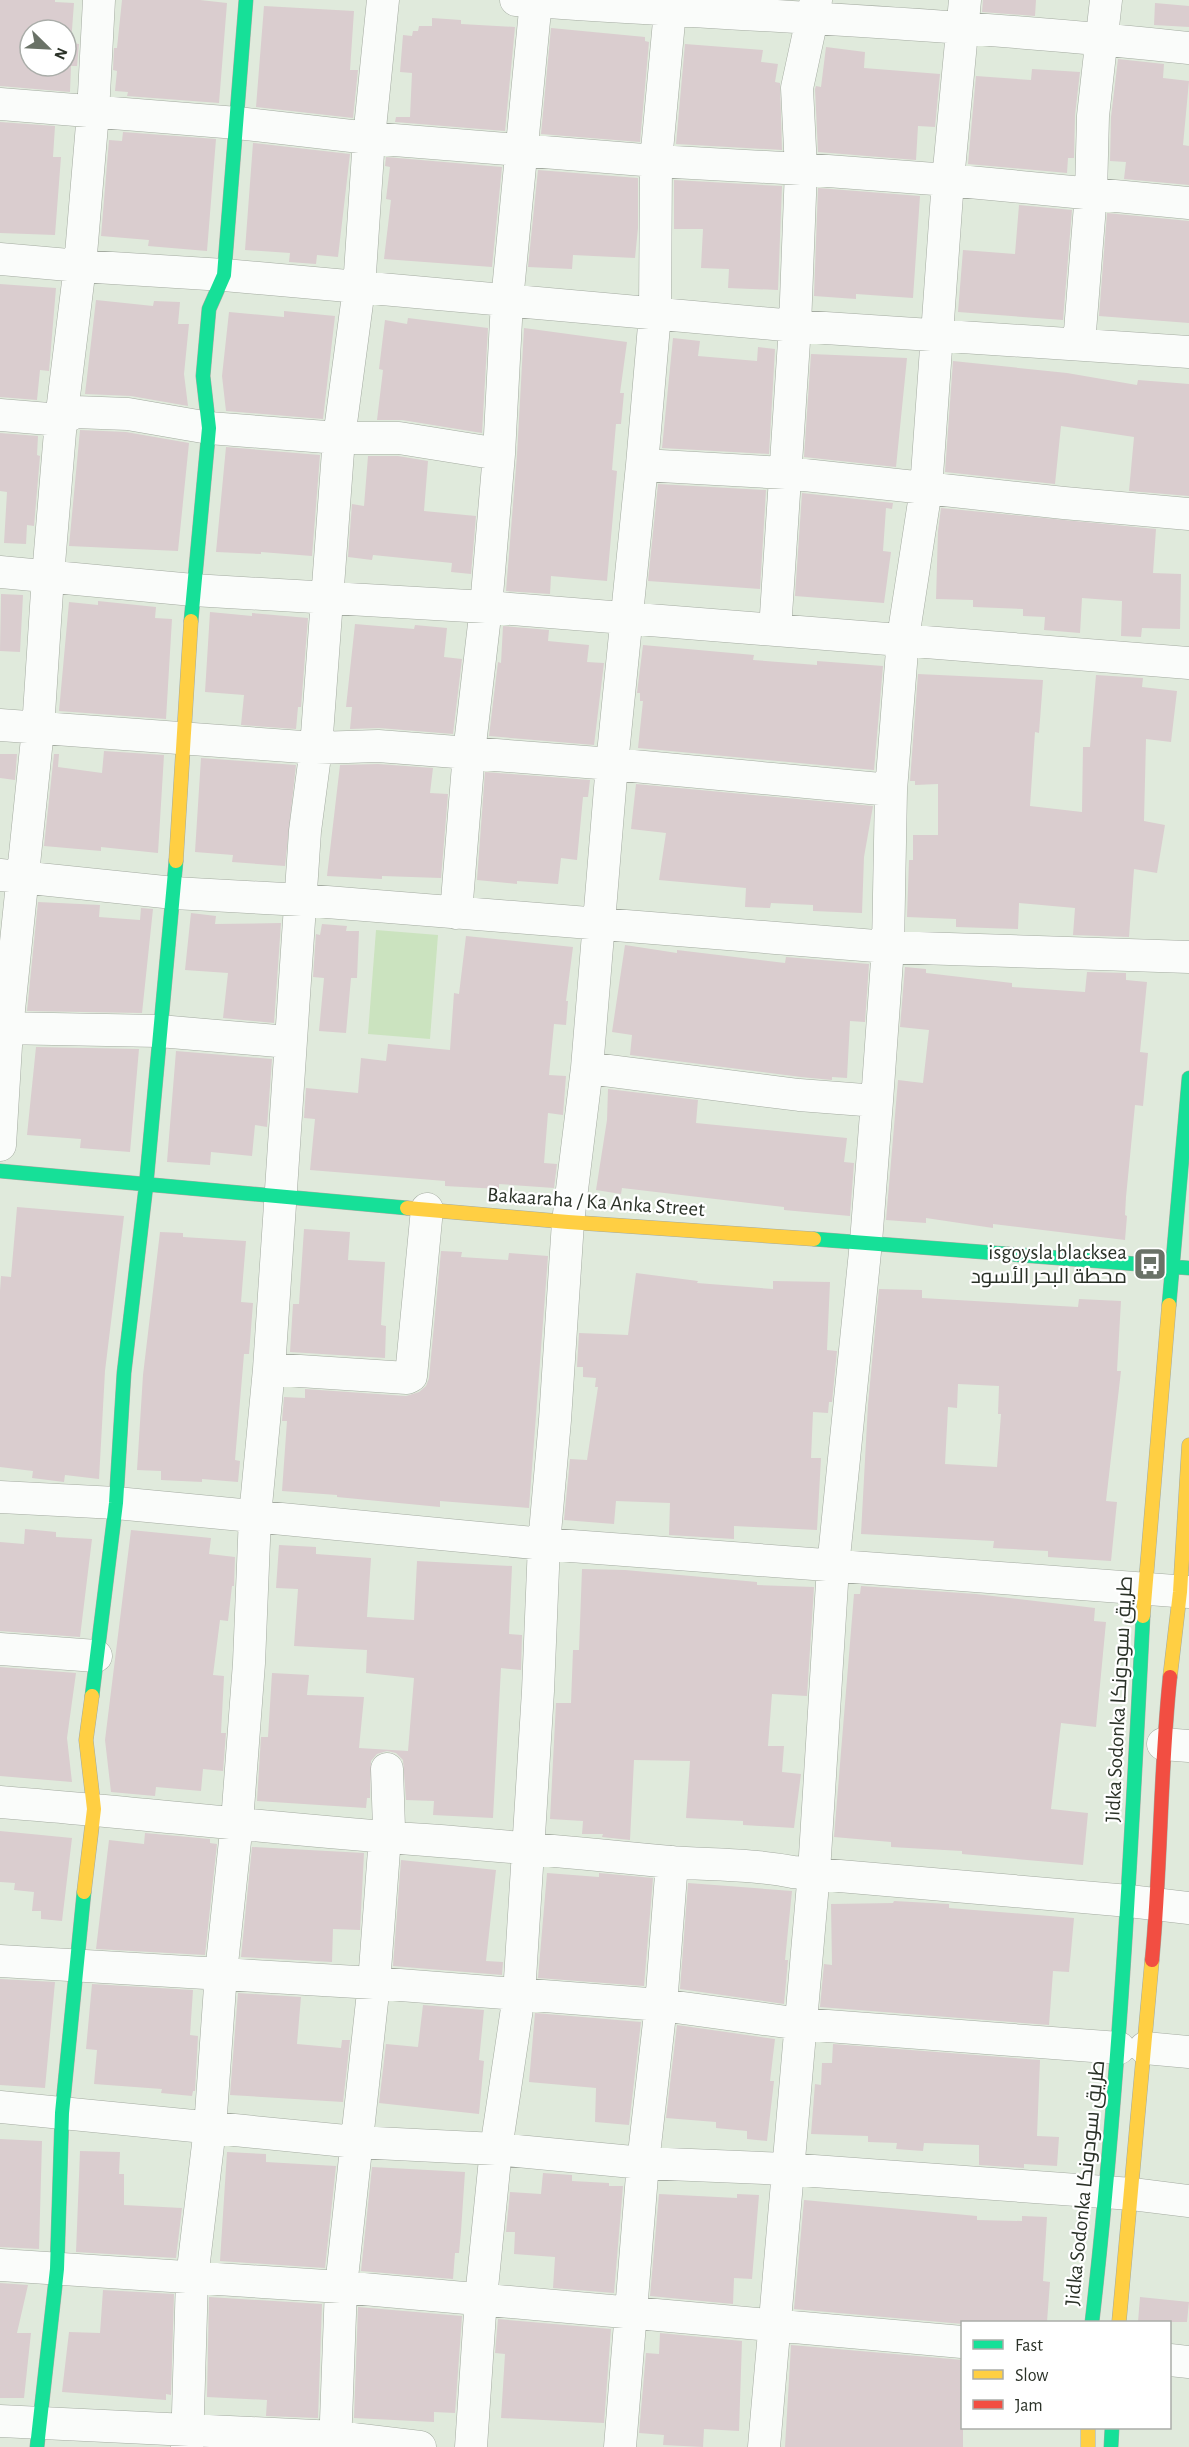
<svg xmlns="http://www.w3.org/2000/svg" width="1189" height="2447" font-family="'Alegreya Sans',Cairo,sans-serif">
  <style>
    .grass { fill: #cbe3bf }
    .building { fill: #dacdcf; fill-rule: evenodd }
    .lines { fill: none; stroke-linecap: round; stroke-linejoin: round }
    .street-casing { stroke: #a4aba1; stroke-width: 33 }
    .fast-casing { stroke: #a4aba1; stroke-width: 15 }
    .slow-casing { stroke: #a4aba1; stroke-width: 15 }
    .jam-casing { stroke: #a4aba1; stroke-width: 15 }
    .street { stroke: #fafcfa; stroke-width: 32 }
    .fast { stroke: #16e098; stroke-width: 14 }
    .slow { stroke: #ffcf43; stroke-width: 14 }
    .jam { stroke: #f24e42; stroke-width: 14 }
    .labels { text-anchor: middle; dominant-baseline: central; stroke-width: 4.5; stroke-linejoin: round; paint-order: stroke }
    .street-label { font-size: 21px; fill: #2b3228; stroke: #fff }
    .poi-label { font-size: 21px; fill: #2b3228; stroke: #fff; text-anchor: end }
  </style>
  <rect width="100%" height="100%" fill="#e0eadc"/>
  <path class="grass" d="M376,930L438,935L430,1039L368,1034Z"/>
  <path class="building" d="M0,0H55V2L74,3L71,43L79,44L77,66H71L70,92L0,86ZM30,30H66V66H30Z
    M122,0H200L227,3L219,103L127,96L128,92L115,91L117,71L113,70L114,48H117Z
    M983,0H1036L1035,16L982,12Z
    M1155,3L1189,6V27L1154,25Z
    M264,6L354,11L350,70H358L353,118L256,107Z
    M432,18L461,20V24L515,27L505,131L395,122L396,117H410L412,73L400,72L403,35L412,36L413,31H418L419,26H432Z
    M551,28L645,37V41L649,42L640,142L541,134Z
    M685,44L763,50L761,62L778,64L775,82L780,83L782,150L676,144Z
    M826,47L865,52L864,68L940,74L935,127L918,126L916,160L818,152L815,89L816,86L821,87Z
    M1118,59L1164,64L1163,78L1189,81L1183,145L1189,146V185L1124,179L1126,162L1110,161L1111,117Z
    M1032,69L1080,72L1075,115L1074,158H1068L1067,173L968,164L976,76L1031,80Z
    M0,122L55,126L53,157H61L55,235L0,233Z
    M123,132L216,139L207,251L148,246L149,240L101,236L109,140L122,141Z
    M253,143L350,154L338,257L317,255L316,264L289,262L290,253L245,250Z
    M386,157L502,167L492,267L384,259L391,200L386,199L390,167L385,166Z
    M538,170L638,178V228L635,258L573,255L572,269L528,267Z
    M674,180L782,186L778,290L728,288L729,269L701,268L703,229H674Z
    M818,188L920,196L913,298L856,294V299L814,296Z
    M1019,205L1072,210L1063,320L958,312L963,250L1015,254Z
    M1107,213L1189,221V323L1099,316Z
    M0,284L56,288L49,371L40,370L37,400L0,397Z
    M96,300L153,306L154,301L180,302L178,324H189L184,374L188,406L131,396L85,394Z
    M284,311L335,316L323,419L226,411L222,376L229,312L284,317Z
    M408,318L488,328L482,433L402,420H377L383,370L379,369L385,320L407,324Z
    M524,328L627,342L620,393H624L621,424H616L612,470L617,471L607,581L551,576L550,594L506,591L517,455Z
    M673,338L700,341L698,356L757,361L758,347L775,349L769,454L662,448Z
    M811,354L907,358L896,467L804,457Z
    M953,361L1067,373L1137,385L1138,380L1189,384V496L1129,491L1134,437L1061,426L1055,484L945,472Z
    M80,430L126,432L189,443L178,551L69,546Z
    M0,433L38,436L37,455L40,456L34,526L27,525L26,544L4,543L7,492L0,491Z
    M226,447L320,455L312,556L261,552V554L216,552Z
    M368,456H398L428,461L424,511L476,516L471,574L451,572L452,563L373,555L372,560L348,557L352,504L364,506Z
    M658,484L766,490L760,589L648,581Z
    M802,493L893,503L892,509L886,508L883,551L891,552L884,603L795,596Z
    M941,508L1156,529L1153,573L1181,574L1180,629L1142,628L1141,637L1121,636L1122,601L1082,598L1080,633L1044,630L1045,617L1023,616V609L973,607V600L936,599L938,531Z
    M1,594L23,595L20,652L0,651Z
    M98,601L156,607L155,618L172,619L166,719L59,711L69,602L98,605Z
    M210,612L252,616V613L308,618L301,707H298L296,729L241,725L244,695L205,692Z
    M355,624L414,629L415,625L447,628L444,657L462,659L453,734L379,728L350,729L352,707H346Z
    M503,626L549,630L548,641L589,645L587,662L604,663L594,745L489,736L498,662L501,663Z
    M643,645L754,655L753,660L817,665V661L883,666L874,770L638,748L643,701H640V693H637Z
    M918,674L1043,680L1039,733L1035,732L1030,806L1082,812L1083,747H1090L1096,675L1143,678L1142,687L1177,691L1171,742L1146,739L1144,821L1165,825L1157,873L1134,869L1129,937L1073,935L1075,908L1019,903L1018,929L956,927V919L907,917L909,860H913V835H938V784L915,785V781H910Z
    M104,751L164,755L158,853L101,847V851L44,846L54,754H59L58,767L102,773Z
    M0,754H17L15,780L0,778Z
    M201,758L296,765L285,866L232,862L233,855L195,852Z
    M378,764L433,768L430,793L448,794L441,878L382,876V879L327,876L340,765Z
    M485,772L590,780L588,797H583L577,860L561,858L558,884L517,881V884L477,880Z
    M636,784L873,806L864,857L862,913L813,911V905L771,903L770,908L745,907L746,888L659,880L666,833L631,829Z
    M38,902L100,905L99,917L140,920L141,908L153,909L142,1013L27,1011Z
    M191,913L216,916L215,924L281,923L274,1023L223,1018L228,973L185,970Z
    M322,924L347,926L346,931H359L357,978H351L346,1033L319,1031L324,978L313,977L316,934L320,935Z
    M466,936L573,947L566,1001H568L566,1025L554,1024L549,1075L566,1076L563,1115L548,1113L544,1163L557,1164L554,1188L499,1184V1189L445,1186V1181L310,1170L315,1119L304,1118L306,1088L358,1093L361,1058L386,1061L388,1044L450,1050L454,993L459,994Z
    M625,945L677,953V950L785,963L786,957L869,964L865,1022L850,1021L847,1078L832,1077V1080L801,1077L630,1055L632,1035L612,1032Z
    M905,967L926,969V973L1012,983V987L1085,992L1087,972L1126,973V980L1147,982L1140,1052L1148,1053L1143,1106L1135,1105L1126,1197L1125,1215L1127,1216L1125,1240L993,1224V1228L926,1218V1223L886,1220L898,1080L923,1083L929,1030L900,1027Z
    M36,1047L139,1049L130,1152L80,1148L81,1139L27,1135Z
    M176,1051L272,1059L267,1127L255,1125L252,1156L211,1152L210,1165L167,1162Z
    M608,1089L698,1100L696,1123L847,1138L844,1162L854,1163L850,1216L784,1210V1207L622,1188L621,1194L596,1190L607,1120Z
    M17,1207L124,1216L105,1371L99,1479L65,1475L64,1482L32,1478L33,1471L0,1467V1291L1,1276L11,1277Z
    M304,1229L350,1232L348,1260L385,1262L381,1325L386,1326L385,1358L290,1352L293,1304H299Z
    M160,1232L183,1233V1237L246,1241L241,1302L253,1303L249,1354H244L235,1460L240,1461L238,1482L202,1479V1482L161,1480V1471L137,1470L143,1375Z
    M441,1251L462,1252L461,1257L508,1260L509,1253L548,1256L529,1508L440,1501V1507L337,1497V1495L282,1491L287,1421H282L284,1397L305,1398V1389L406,1396L419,1392L426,1386L429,1378Z
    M636,1273L698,1281L697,1283L773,1289V1281L830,1282L827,1350L837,1351L832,1402H829L828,1413L813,1412L811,1458H821L817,1530L734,1526V1539L669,1535L670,1503L616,1501L614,1524L564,1520L570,1459L587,1460L598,1387H595L596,1378L583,1377V1367H577L579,1333L628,1335Z
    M879,1289L922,1290V1298L1078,1307L1079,1299L1121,1301L1117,1371H1121L1106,1501L1117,1502L1111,1561L1048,1557V1551L993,1548L994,1541L861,1534L868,1404ZM958,1384L999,1386L998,1414H1001L997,1467L945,1464L948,1407L957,1408Z
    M25,1529L56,1532V1537L92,1539L80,1637L0,1631V1542L24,1544Z
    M131,1530L211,1538L209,1554L235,1557L234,1586H232L228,1621L220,1620L213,1675L224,1676L221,1733H226L223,1771L203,1769L201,1791L156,1787L155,1796L111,1792L105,1740Z
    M279,1545L316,1547V1554L371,1558L367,1617L414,1620L417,1561L512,1566L509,1634L522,1635L521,1670L501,1668L493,1818L433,1815L434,1801L406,1800L403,1760L396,1753L387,1751L377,1754L371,1761L370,1798H367L366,1808L257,1801L261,1737H268L272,1673L309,1675L307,1695L364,1697L359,1748L408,1751L414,1678L366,1673L367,1650L294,1646L298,1589L276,1588Z
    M582,1569L625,1570L757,1582V1585L814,1587L807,1696L772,1694L768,1746H784L782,1772L801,1774L794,1828L743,1825V1821L686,1818L690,1761L634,1760L630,1840L602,1837L603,1834H582L583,1821L550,1819L556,1703H571L573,1650H579Z
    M861,1586L976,1594L1095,1608L1094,1621L1106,1622L1096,1727L1061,1723L1051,1809L1088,1813L1083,1865L962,1854V1851L891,1847V1842L834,1837L854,1594H860Z
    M0,1667L76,1673L67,1738L72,1782L0,1776Z
    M0,1831L72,1838L62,1921L41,1919V1911H32L34,1892L14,1890L15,1883L0,1882Z
    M145,1833L210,1839V1843L217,1844L205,1955L96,1949L109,1840L144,1844Z
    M252,1847L364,1853L360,1930L333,1929L332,1962L241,1957Z
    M401,1860L496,1870L486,1961L503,1962L502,1975L393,1966Z
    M547,1873L599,1877V1873L653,1878L644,1986L538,1978Z
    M688,1883L792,1891L785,1960H788L784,2004L680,1989Z
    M894,1901L949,1904V1908L1074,1918L1069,1972L1053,1971L1049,2025L820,2007L824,1964L832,1965L831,1904L893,1903Z
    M0,1979L55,1982L45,2088L0,2085Z
    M92,1984L193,1990L190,2035L198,2036L195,2091H193L192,2096L161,2093L162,2089L94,2084L97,2050L86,2049Z
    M238,1993L301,1997L297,2044L341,2048L342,2040H350L343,2102L230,2095Z
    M423,2005L484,2010L479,2060L484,2061L479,2114L379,2103L386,2044L418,2047Z
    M535,2013L641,2022L629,2125L595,2122L596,2088L529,2082Z
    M677,2025L775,2039L770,2081H774L767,2141L747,2139V2131L716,2128V2122L666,2118Z
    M833,2044L1040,2060L1037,2136L1059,2137L1057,2166L1024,2164V2168L979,2165V2145L924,2143L923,2151L896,2149L897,2143L868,2142V2136L811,2134L815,2084L821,2085L822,2063H832Z
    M0,2139L42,2141L39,2249L0,2247Z
    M80,2151L120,2152L119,2174H124V2205L182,2208L176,2258L76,2252Z
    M227,2152L266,2154V2162L336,2166L325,2268L220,2261Z
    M372,2167L465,2172L461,2231L459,2253H455L453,2279L361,2271Z
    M543,2173L572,2175V2181L609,2183V2186H623L614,2293L553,2288L555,2257L514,2254L515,2232H506L510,2192L541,2194Z
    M659,2194L737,2198V2194L759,2195L752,2279L734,2278L733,2304L650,2296Z
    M804,2200L977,2216V2220L1022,2221V2216L1047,2217L1043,2281L1050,2282L1047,2322L963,2324L794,2309Z
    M0,2283L28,2285L17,2333H31L24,2398H0Z
    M103,2290L174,2294L171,2395L166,2394V2400L62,2392L69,2332L100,2333Z
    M209,2297L322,2304L318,2418L266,2416L267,2400L207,2397Z
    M1140,2297L1189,2302L1187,2322H1138Z
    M358,2307L462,2316L455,2413L434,2412V2422L354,2418Z
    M498,2319L611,2329L604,2423L501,2418L505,2354L495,2353Z
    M660,2333L742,2341L739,2431L704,2429L703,2447L663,2445L664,2435L639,2433L646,2353L659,2354Z
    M791,2345L963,2360V2447H785Z"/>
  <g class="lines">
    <g class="street-casing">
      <path id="street" d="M516,0C740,15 965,24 1189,48
        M0,104L237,123L369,138L656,161L801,169L948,180L1189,203
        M0,259L80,266L224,275L795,326L1189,352
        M1079,344L1091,193L1093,116L1106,0
        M0,415L61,420L75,412L128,414L209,428L339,438H399L499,454
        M642,465L786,473L1064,503L1189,514
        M0,572L193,590L486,607L1189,663
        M775,630L795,326L801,169L797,88L816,0
        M0,725L316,748L378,746L612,764L891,790
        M0,875L174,893L302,900L888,947L1189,957
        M456,913L469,753L486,607L499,454L507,301L536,0
        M0,1028L159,1031L289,1042
        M587,1068L799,1095L877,1101
        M0,1145L7,1029L38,729L48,576L61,420L80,266L93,113L99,0
        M269,1369L407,1378L411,1376L427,1209
        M0,1497L116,1503L544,1544L1189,1592
        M0,1649L96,1656
        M1163,1744L1189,1746
        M0,1802C142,1813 284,1830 426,1840C508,1846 589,1854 670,1862C711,1865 752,1864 793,1872L1129,1901L1189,1908
        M0,1961L374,1983L661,2005L801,2024L1119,2048
        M1145,2048L1189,2052
        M0,2107L356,2142L496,2149L643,2163L786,2169L1132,2194L1189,2201
        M0,2265L341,2287L962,2342
        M1170,2360L1189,2362
        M0,2421L336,2437L420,2447
        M187,2447L192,2278L210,2128L221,1973L237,1822L249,1663L255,1516L269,1369L305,831L316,748L339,438L359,288L369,138L383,0
        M335,2447L341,2287L374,1983L385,1837L389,1828L387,1769
        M471,2447L481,2298L496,2149L519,1995L538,1691L544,1544L555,1420L568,1222L587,1068L612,764L642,465L655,314L656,161L671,0
        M620,2447L643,2163L661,2005L672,1862
        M764,2447L814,1872L833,1567L866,1242L877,1101L888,947L891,790L903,638L926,489L948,180L965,0"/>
    </g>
    <g class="fast-casing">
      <path id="fast" d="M191,621L209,428L203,376L209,309L224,275L246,0
        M0,1171L407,1208
        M814,1239L1189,1268
        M1169,1305L1189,1078
        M92,1696L116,1503L124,1373L146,1186L176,861
        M1092,2322C1119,2087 1131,1852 1143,1616
        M37,2447L57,2269L62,2113L84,1892
        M1111,2447L1112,2428"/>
    </g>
    <g class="slow-casing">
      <path id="slow" d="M176,861L191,621
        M407,1208L568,1222L814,1239
        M1143,1616L1169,1305
        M1170,1677L1180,1592L1189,1445
        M84,1892L94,1809L86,1740L92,1696
        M1119,2322L1152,1960
        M1088,2428V2447"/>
    </g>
    <g class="jam-casing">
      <path id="jam" d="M1152,1960C1161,1866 1160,1771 1170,1677"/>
    </g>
    <use href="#street" class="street"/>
    <use href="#fast" class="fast"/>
    <use href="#slow" class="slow"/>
    <use href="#jam" class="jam"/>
  </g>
  <defs>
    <g id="bus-square" transform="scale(1.725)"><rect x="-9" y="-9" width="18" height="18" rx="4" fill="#6a7267" stroke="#fff"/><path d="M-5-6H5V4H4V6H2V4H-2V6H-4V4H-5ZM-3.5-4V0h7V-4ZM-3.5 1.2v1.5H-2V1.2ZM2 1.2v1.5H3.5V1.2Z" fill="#fff"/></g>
  </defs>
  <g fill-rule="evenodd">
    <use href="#bus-square" x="1150" y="1264"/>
  </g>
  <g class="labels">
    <g class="street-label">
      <text transform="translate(596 1202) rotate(4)">Bakaaraha / Ka Anka Street</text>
      <text transform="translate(1119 1699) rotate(-87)">Jidka Sodonka طريق سودونكا</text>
      <text transform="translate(1085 2183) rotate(-84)">Jidka Sodonka طريق سودونكا</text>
    </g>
    <g class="poi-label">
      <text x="1127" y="1252">isgoysla blacksea<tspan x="1127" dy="24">محطة البحر الأسود</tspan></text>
    </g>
  </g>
  <rect x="961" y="2321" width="210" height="108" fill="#ffffff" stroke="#aaada9" stroke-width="1.5"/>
  <rect x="973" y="2340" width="30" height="9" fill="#16e098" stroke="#aaada9" stroke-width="1.5"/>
  <text x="1015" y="2351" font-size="18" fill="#2b3228">Fast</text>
  <rect x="973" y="2370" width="30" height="9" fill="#ffcf43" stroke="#aaada9" stroke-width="1.5"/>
  <text x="1015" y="2381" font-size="18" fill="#2b3228">Slow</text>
  <rect x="973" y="2400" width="30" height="9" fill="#f24e42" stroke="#aaada9" stroke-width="1.5"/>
  <text x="1015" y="2411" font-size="18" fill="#2b3228">Jam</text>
  <g transform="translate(48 48) rotate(114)"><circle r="28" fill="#ffffff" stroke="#aaada9" stroke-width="1.5"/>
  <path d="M0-4.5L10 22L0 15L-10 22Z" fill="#6a7267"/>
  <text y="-9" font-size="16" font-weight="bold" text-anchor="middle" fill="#2b3228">N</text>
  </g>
</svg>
